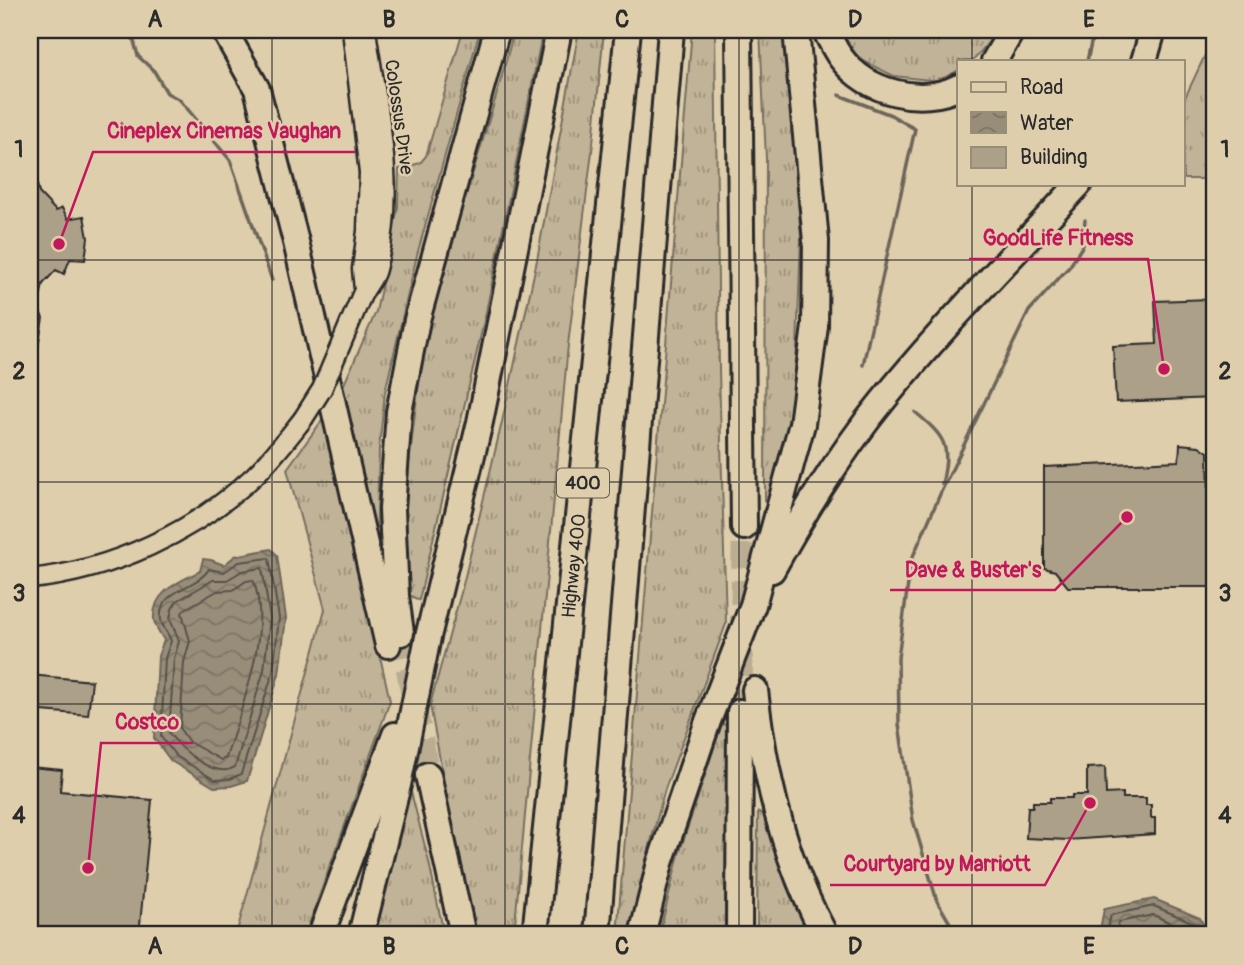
<svg xmlns="http://www.w3.org/2000/svg" width="1244" height="965" font-family="Pangolin,sans-serif">
  <style>
    .grass { fill: url(#grass-tufts); stroke: #766f61; stroke-width: 2 }
    .water { fill: url(#water-waves); stroke: #6c665a; stroke-width: 2 }
    .lines { fill: none; stroke-linecap: round; stroke-linejoin: round }
    .shore { stroke: #57524a; stroke-width: 2 }
    .stream { stroke: #6c665a; stroke-width: 3.5 }
    .building { fill: #ada088; stroke: #2b2b2b; stroke-width: 2 }
    .highway-tunnel { stroke: #bbad92; stroke-width: 24; stroke-dasharray: 24 12; stroke-linecap: butt }
    .minor-casing { stroke: #2b2b2b; stroke-width: 23 }
    .highway-casing { stroke: #2b2b2b; stroke-width: 30 }
    .minor { stroke: #dfceac; stroke-width: 18 }
    .highway { stroke: #dfceac; stroke-width: 24 }
    .minor-bridge-casing { stroke: #2b2b2b; stroke-width: 23; stroke-linecap: butt }
    .minor-bridge { stroke: #dfceac; stroke-width: 18 }
    .grid { fill: none; stroke: #2b2b2b; stroke-width: 2; stroke-opacity: 0.55 }
    .labels { text-anchor: middle; dominant-baseline: central; stroke-width: 5; stroke-linejoin: round; paint-order: stroke }
    .shield { fill: #dfceac; stroke: #615c52; stroke-width: 2 }
    .shield-label { font-size: 18px; font-weight: bold; fill: #2b2b2b }
    .street-label { font-size: 19px; fill: #2b2b2b; stroke: #dfceac }
    .leader { fill: none; stroke: #c2185b; stroke-width: 2.5 }
    .callout-dot { fill: #c2185b; stroke: #dfceac; stroke-width: 2.5 }
    .callout-label { font-size: 21px; text-anchor: middle; font-weight: bold; fill: #c2185b; stroke: #dfceac; stroke-width: 5; stroke-linejoin: round; paint-order: stroke }
    .neatline { fill: none; stroke: #2b2b2b; stroke-width: 2.5 }
    .grid-label { font-size: 23px; text-anchor: middle; font-weight: bold; fill: #2b2b2b }
  </style>
  <defs>
    <pattern id="grass-tufts" width="24" height="20" patternUnits="userSpaceOnUse" patternTransform="scale(1.75)"><rect width="24" height="20" fill="#c1b397"/><path d="M3 7l-1-3M5 7V3M7 7l1-3M15 17l-1-3M17 17v-4M19 17l1-3" fill="none" stroke="#9d927b"/></pattern>
    <pattern id="water-waves" width="16" height="10" patternUnits="userSpaceOnUse" patternTransform="scale(1.75)"><rect width="16" height="10" fill="#988d79"/><path d="M0 5q4-4 8 0t8 0" fill="none" stroke="#7c7363"/></pattern>
  </defs>
  <rect width="100%" height="100%" fill="#dfceac"/>
  <filter id="ink" filterUnits="userSpaceOnUse"><feTurbulence type="fractalNoise" baseFrequency=".0143" numOctaves="2"/><feDisplacementMap in="SourceGraphic" scale="14" xChannelSelector="R" yChannelSelector="G"/><feConvolveMatrix kernelMatrix="1 2 1 2 8 2 1 2 1" color-interpolation-filters="sRGB"/></filter>
  <g filter="url(#ink)">
    <path class="grass" d="M463,30H480L417,255L385,392L379,448L376,550L341,391L376,312L398,207L399,169L420,163L426,156Z
      M514,30H543L485,317L419,600L409,595C402,546 405,496 411,447C415,412 419,376 426,341C448,236 489,134 514,30Z
      M579,30H604L593,143L568,345L514,935H477L449,809L430,705L462,589L502,422L537,260Z
      M692,30H715L719,370L726,624L665,789L645,864L630,935H617Z
      M760,30H784L801,237L797,348L790,425L768,501L765,502L766,159Z
      M840,30H995L992,38L973,61H959V70L939,81L894,76L859,59Z
      M1214,36V179H1183V102Z
      M326,415L390,701L305,935H236L325,609L287,469Z
      M722,724L727,725L725,935H659L679,854Z
      M410,788L429,862L444,935H375L408,789Z
      M758,812L766,814L773,846L811,935H757Z"/>
    <path class="water" d="M271,549L277,555L286,618L279,674L247,781L231,786L214,787L171,761L154,738L158,656L164,640C161,635 155,627 154,620C152,591 179,582 200,571L203,559L211,560L224,565L235,556Z
      M1154,899L1200,918L1209,935H1099L1104,909Z"/>
    <g class="lines">
      <path class="shore" d="M269,558L279,618L273,672L241,774L230,779L215,780L176,756L161,737L165,658L171,641C169,634 162,627 161,620C157,589 197,589 209,569L224,572L239,562Z
        M262,568L270,618L264,670L235,767C214,780 181,749 169,733L174,659L179,641L170,619L172,609L177,601L213,580H227L242,571Z
        M253,580C273,629 241,709 226,758L221,760L189,742L180,729L184,662L190,641L182,613L185,609L217,591L233,590L246,581Z
        M1106,935L1111,915L1154,906L1194,923L1201,935
        M1115,935L1119,922L1153,915L1187,930L1191,935"/>
      <path class="stream" d="M131,30L138,56L154,71L167,93L180,100L230,160L272,280
        M1087,61L1094,30
        M839,95L891,115L915,129L863,365
        M915,412C945,437 951,444 942,484
        M957,935L937,901L913,820L899,724L898,658L911,561L941,492L1029,311L1070,266L1083,245L1085,220"/>
    </g>
    <path class="building" d="M30,171H34L39,193L56,211L62,208L68,219L84,216L88,238L85,260L70,259L64,274L56,270L43,284L38,308L43,318L35,364H30Z
      M1210,299L1214,398L1116,402L1113,346L1157,344L1155,301Z
      M1180,444L1199,446L1208,452L1211,587H1068L1055,571L1044,568V467L1179,461Z
      M30,675L92,681L88,715L30,710Z
      M30,767L62,770L60,791L152,800L139,935H30Z
      M1105,767L1106,794L1123,793V798H1146V805H1151V818H1155V834L1068,840L1026,838L1028,807H1033V802H1050V798H1072V795H1087V768Z"/>
    <g class="lines">
      <path class="highway-tunnel" d="M401,633L428,775
        M740,712L744,527"/>
      <g class="minor-casing">
        <path id="minor" d="M352,30L369,173L367,231L362,269L364,290
          M361,297C365,287 374,279 376,269C398,187 377,111 366,30
          M30,579C111,571 195,532 254,476C272,459 287,439 303,419"/>
      </g>
      <g class="highway-casing">
        <path id="highway" d="M224,30L257,89L296,242L388,645
          M739,30L744,527
          M825,30C830,39 835,50 841,58C867,93 921,106 959,87
          M994,61L1012,30
          M1144,61L1153,30
          M772,570C800,519 831,469 866,422C931,338 1007,262 1079,184
          M401,633L396,596L392,509L399,412L417,320L497,30
          M755,690C764,774 784,860 825,935
          M428,775L463,935
          M321,935L395,735
          M361,935L398,785L428,637L480,422L559,30
          M535,935L628,30
          M597,935L671,30
          M642,935L660,863L708,721L753,605L802,424L815,326L816,241L796,30
          M739,935L740,712"/>
      </g>
      <use href="#minor" class="minor"/>
      <use href="#highway" class="highway"/>
      <g class="minor-bridge-casing">
        <path id="minor-bridge" d="M303,419L322,389L361,297"/>
      </g>
      <use href="#minor-bridge" class="minor-bridge"/>
    </g>
  </g>
  <path class="grid" d="M272,30V935M505,30V935M739,30V935M972,30V61M972,184V935M30,260H1214M30,482H1214M30,704H1214"/>
  <g class="labels">
    <rect class="shield" x="557" y="468.5" width="52" height="29" rx="5"/>
    <g class="shield-label">
      <text x="583" y="483">400</text>
    </g>
    <g class="street-label">
      <text transform="translate(399 117) rotate(82)">Colossus Drive</text>
      <text transform="translate(574 566) rotate(-84)">Highway 400</text>
    </g>
  </g>
  <path class="leader" d="M59 244L93 152H355M1164 369L1148 259H969M1127 517L1055 590H890M88 868L101 743H193M1090 803L1045 885H830"/>
  <g class="callout-dot">
    <circle cx="59" cy="244" r="7"/>
    <circle cx="1164" cy="369" r="7"/>
    <circle cx="1127" cy="517" r="7"/>
    <circle cx="88" cy="868" r="7"/>
    <circle cx="1090" cy="803" r="7"/>
  </g>
  <g class="callout-label">
    <text x="224" y="138">Cineplex Cinemas Vaughan</text>
    <text x="1058" y="245">GoodLife Fitness</text>
    <text x="973" y="577">Dave &amp; Buster's</text>
    <text x="147" y="729">Costco</text>
    <text x="937" y="871">Courtyard by Marriott</text>
  </g>
  <rect width="1244" height="965" fill="none" stroke="#dfceac" stroke-width="77"/>
  <rect x="957" y="60" width="228" height="126" fill="#dfceac" stroke="#978d78" stroke-width="2"/>
  <rect x="971" y="82" width="35" height="10" fill="#dfceac" stroke="#978d78" stroke-width="2"/>
  <text x="1020" y="94" font-size="21" fill="#2b2b2b">Road</text>
  <rect x="971" y="112" width="35" height="21" fill="url(#water-waves)" stroke="#978d78" stroke-width="2"/>
  <text x="1020" y="130" font-size="21" fill="#2b2b2b">Water</text>
  <rect x="971" y="147" width="35" height="21" fill="#ada088" stroke="#978d78" stroke-width="2"/>
  <text x="1020" y="164" font-size="21" fill="#2b2b2b">Building</text>
  <rect x="38" y="38" width="1168" height="888" class="neatline"/>
  <g class="grid-label">
    <text x="155" y="27">A</text>
    <text x="389" y="27">B</text>
    <text x="622" y="27">C</text>
    <text x="855" y="27">D</text>
    <text x="1089" y="27">E</text>
    <text x="19" y="157">1</text>
    <text x="1225" y="157">1</text>
    <text x="19" y="379">2</text>
    <text x="1225" y="379">2</text>
    <text x="19" y="601">3</text>
    <text x="1225" y="601">3</text>
    <text x="19" y="823">4</text>
    <text x="1225" y="823">4</text>
    <text x="155" y="954">A</text>
    <text x="389" y="954">B</text>
    <text x="622" y="954">C</text>
    <text x="855" y="954">D</text>
    <text x="1089" y="954">E</text>
  </g>
</svg>
